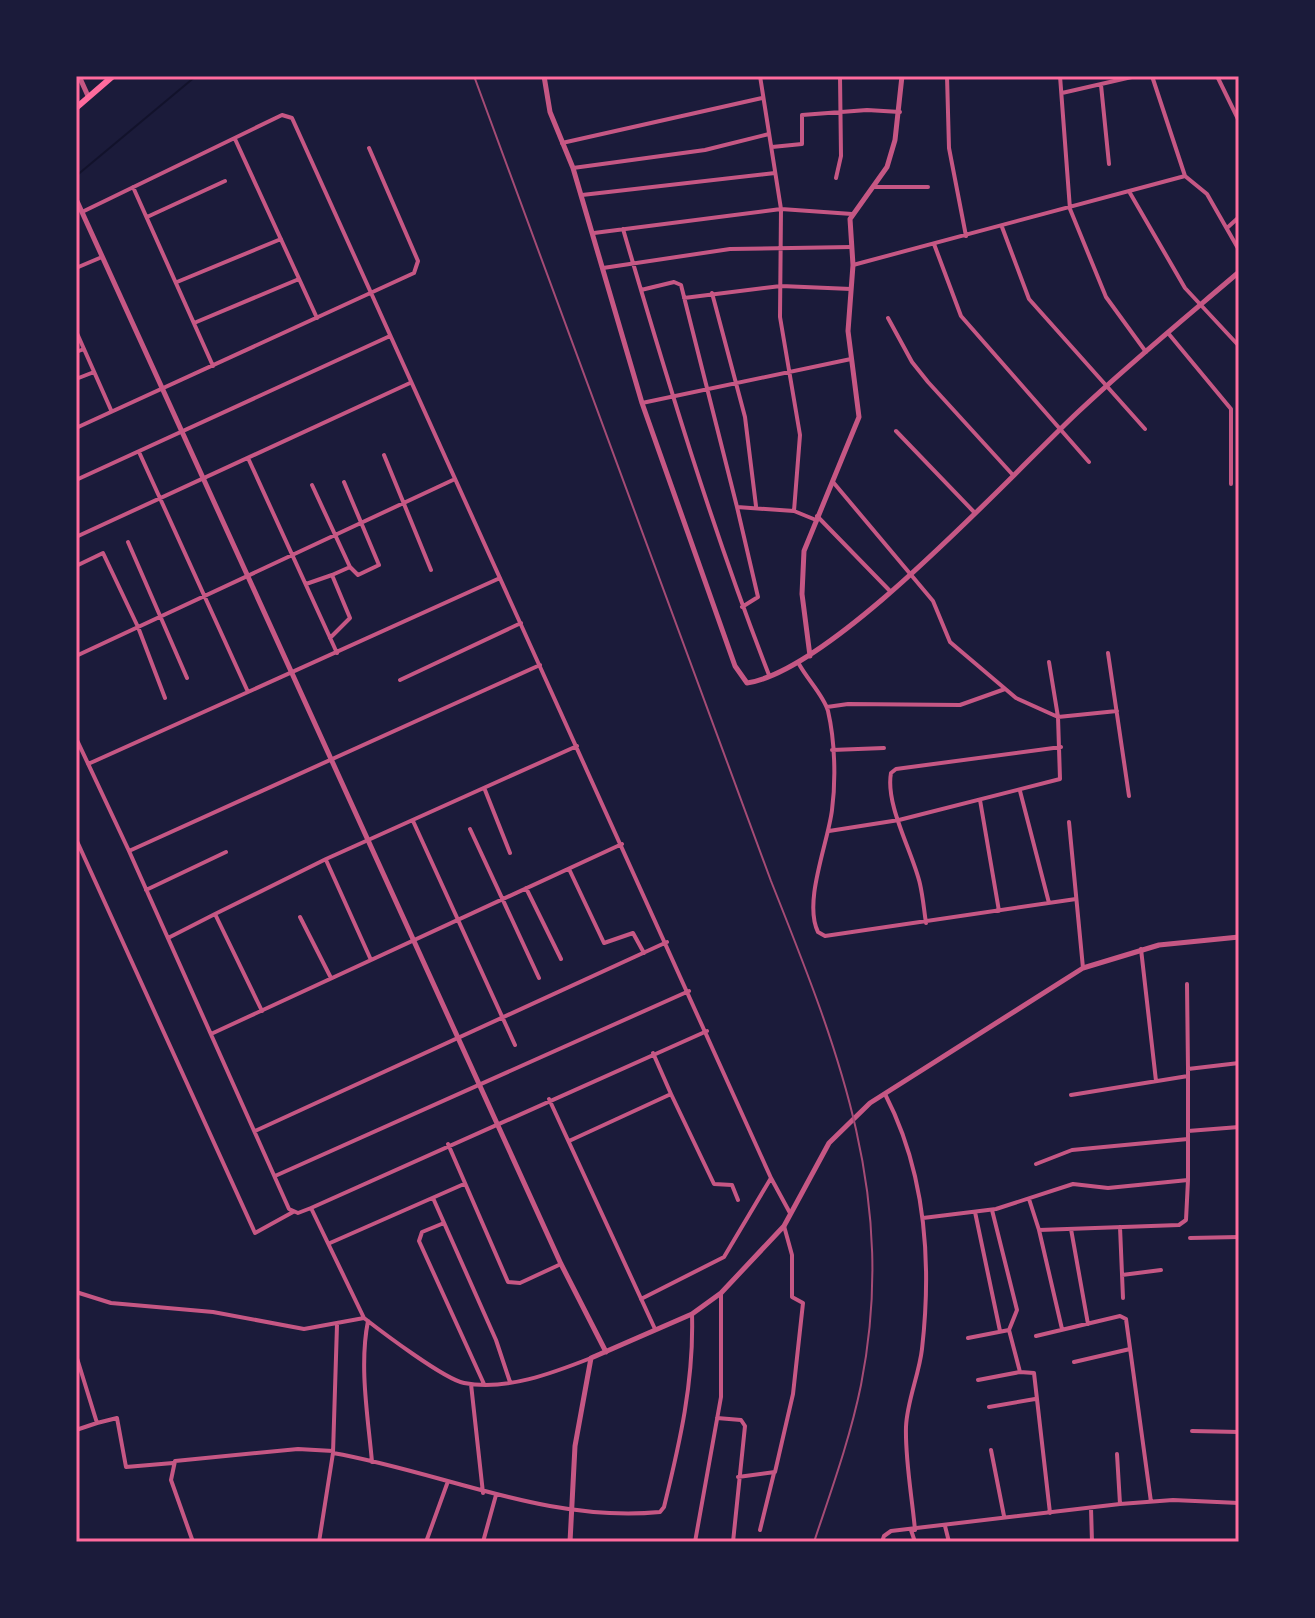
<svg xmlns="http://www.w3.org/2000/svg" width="1315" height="1618" font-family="Raleway,sans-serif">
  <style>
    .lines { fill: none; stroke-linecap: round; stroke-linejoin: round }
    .stream { stroke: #12122b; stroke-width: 2 }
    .minor { stroke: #c65784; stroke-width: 4 }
    .tertiary { stroke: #c65784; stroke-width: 5 }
    .primary { stroke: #ff6b9d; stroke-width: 6 }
    .rail { stroke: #a44b75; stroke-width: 2 }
    .neatline { fill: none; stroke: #ff6b9d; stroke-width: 3 }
  </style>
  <rect width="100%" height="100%" fill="#1b1b3a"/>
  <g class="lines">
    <path class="stream" d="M76,176L196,76"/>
    <path class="minor" d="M760,76L781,209L780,317L800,435L794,511
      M947,76L949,148L966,236
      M1060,76L1070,209L1106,297L1146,352
      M1152,76L1185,176L1207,194L1239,250
      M1217,76L1239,121
      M1101,85L1109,164
      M1062,93L1136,76
      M235,139L317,318
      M562,143L762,98
      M772,147L802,144V115L867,110L900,112
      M573,168L705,150L769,134
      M836,178L841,156L840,76
      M133,187L213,366
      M874,187H928
      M1130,193L1185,288L1239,346
      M582,195L775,173
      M82,212L282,115L292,118L771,1178L790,1213
      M147,217L225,181
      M1002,227L1029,299L1145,429
      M1227,228L1239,217
      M623,229C667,379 712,529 769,675
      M594,233L781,209L852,214
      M934,244L961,316L1089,462
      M853,265L1185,176
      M76,268L102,257
      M603,268L730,249L851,247
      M177,282L281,239
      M641,290L674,282L681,285L737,507L794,511L816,520
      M712,293L745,417L756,506
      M684,298L781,286L851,289
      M888,318L912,362L928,382L1012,474
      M194,323L299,279
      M76,331L111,410
      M1168,333L1231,409V484
      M76,352L84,349
      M76,379L94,372
      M642,403L851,359
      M76,428L414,273L418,261L369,148
      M896,431L974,512
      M139,452L248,692L500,578
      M384,455L431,570
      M248,458L337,653
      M76,480L390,336
      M833,482L933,601L950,642L1016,698L1058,717L1117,711
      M312,485L350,567L358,575L379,565L344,482
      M737,507L758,597L742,607
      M817,516L890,591
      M76,537L410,383
      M128,542L187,678
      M76,566L103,553L138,627L165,698
      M332,575L350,567
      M306,584L332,575L350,618L330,638
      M1108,653L1129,796
      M76,656L455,479
      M799,664C807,679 824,696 828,711C835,741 836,780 832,810C828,843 803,902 818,932L825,936L1076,899
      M400,680L521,623
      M827,707L848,704L960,705L1005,689
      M76,738L129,851
      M832,750L884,748
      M88,764L248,692
      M485,790L510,853
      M1020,791L1049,903
      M980,800L999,911
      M413,821L515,1045
      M1069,822L1083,968
      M470,829L539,978
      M829,831L899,820L1060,779L1058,717L1049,662
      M76,839L255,1233L293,1212
      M326,860L371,960
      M569,869L604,943L633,933L644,953
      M526,888L561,959
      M146,890L226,852
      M300,917L331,978
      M926,923C924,910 923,897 920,884C913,853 885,805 891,773L896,769L1061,747
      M168,938L215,914
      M1141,949L1156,1081
      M1187,984L1188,1069
      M262,1011L215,914L326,859L577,746
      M211,1034L622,844
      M653,1053L671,1094
      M885,1094C926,1173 932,1261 922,1349C919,1375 907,1401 906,1427C905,1460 912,1496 915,1530
      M1071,1095L1188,1076
      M549,1099L655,1329
      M255,1131L667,942
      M1188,1131L1239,1127
      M569,1141L671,1094L714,1184L732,1185L738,1200
      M448,1144L508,1282L520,1283L561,1264
      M1036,1164L1072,1150L1188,1139
      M275,1176L689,991
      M433,1198L496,1340L510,1382
      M1029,1199L1039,1230L1179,1225L1186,1220L1188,1180
      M311,1208L707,1031
      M992,1210L1017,1310L1009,1330
      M975,1212L1000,1331
      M923,1218L996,1209L1073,1184L1108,1188L1188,1180V1069L1239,1063
      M444,1223L422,1232L419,1241L484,1384
      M1120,1227L1123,1298
      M1071,1229L1088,1324
      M1039,1230L1062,1329
      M1190,1238L1239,1237
      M330,1243L464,1184
      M1122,1275L1161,1270
      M76,1292L111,1303L213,1312L304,1329L364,1318C382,1332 444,1379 464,1383C506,1391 553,1373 591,1358
      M641,1299L724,1257L771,1178
      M364,1318L311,1208L298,1213L289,1209L129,851L540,665
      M368,1321C359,1366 368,1417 372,1462
      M1009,1330L1020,1372L1034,1373L1050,1513
      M1036,1336L1120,1316L1126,1319L1151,1502
      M968,1338L1009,1330
      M76,1355L97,1423L76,1430
      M1074,1362L1130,1349
      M978,1380L1020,1372
      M471,1384L483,1493
      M989,1407L1035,1399
      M717,1418L741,1420L745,1426L733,1542
      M97,1423L117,1418L126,1467L173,1463
      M1192,1431L1239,1432
      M991,1450L1004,1516
      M333,1453C442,1472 546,1523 660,1512L664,1507C680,1442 694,1381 692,1314
      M1117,1454L1120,1504
      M738,1477L775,1472L793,1394L803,1303L792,1297V1255L784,1226
      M1091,1508L1092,1542
      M945,1526L949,1542
      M760,1530L774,1473
      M911,1530L915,1542
      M193,1542L171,1480L175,1461L298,1449L333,1451
      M319,1542L333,1453L337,1325
      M426,1542L447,1484
      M483,1542L496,1495
      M695,1542L721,1397V1293
      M882,1542L884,1536L891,1531L1120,1504L1173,1500L1239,1503"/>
    <path class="tertiary" d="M79,76L88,96
      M544,76L550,112L573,168L642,403L735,666L747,683C833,670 1009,477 1078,412C1130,363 1185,318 1239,272
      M76,199L561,1264L606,1352
      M810,656L802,594L804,551L859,417L848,331L853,265L850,219L887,167L895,140L902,76
      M570,1542L575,1446L591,1358L692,1314L721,1293L784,1226L829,1143L870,1103L1083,968L1159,945L1239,937"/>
    <path class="primary" d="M76,108L113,76"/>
    <path class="rail" d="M474,76L771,881C839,1052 898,1197 861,1385C850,1439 831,1491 814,1542"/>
  </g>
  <rect width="1315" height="1618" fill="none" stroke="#1b1b3a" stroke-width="156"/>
  <rect x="78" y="78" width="1159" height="1462" class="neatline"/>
</svg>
